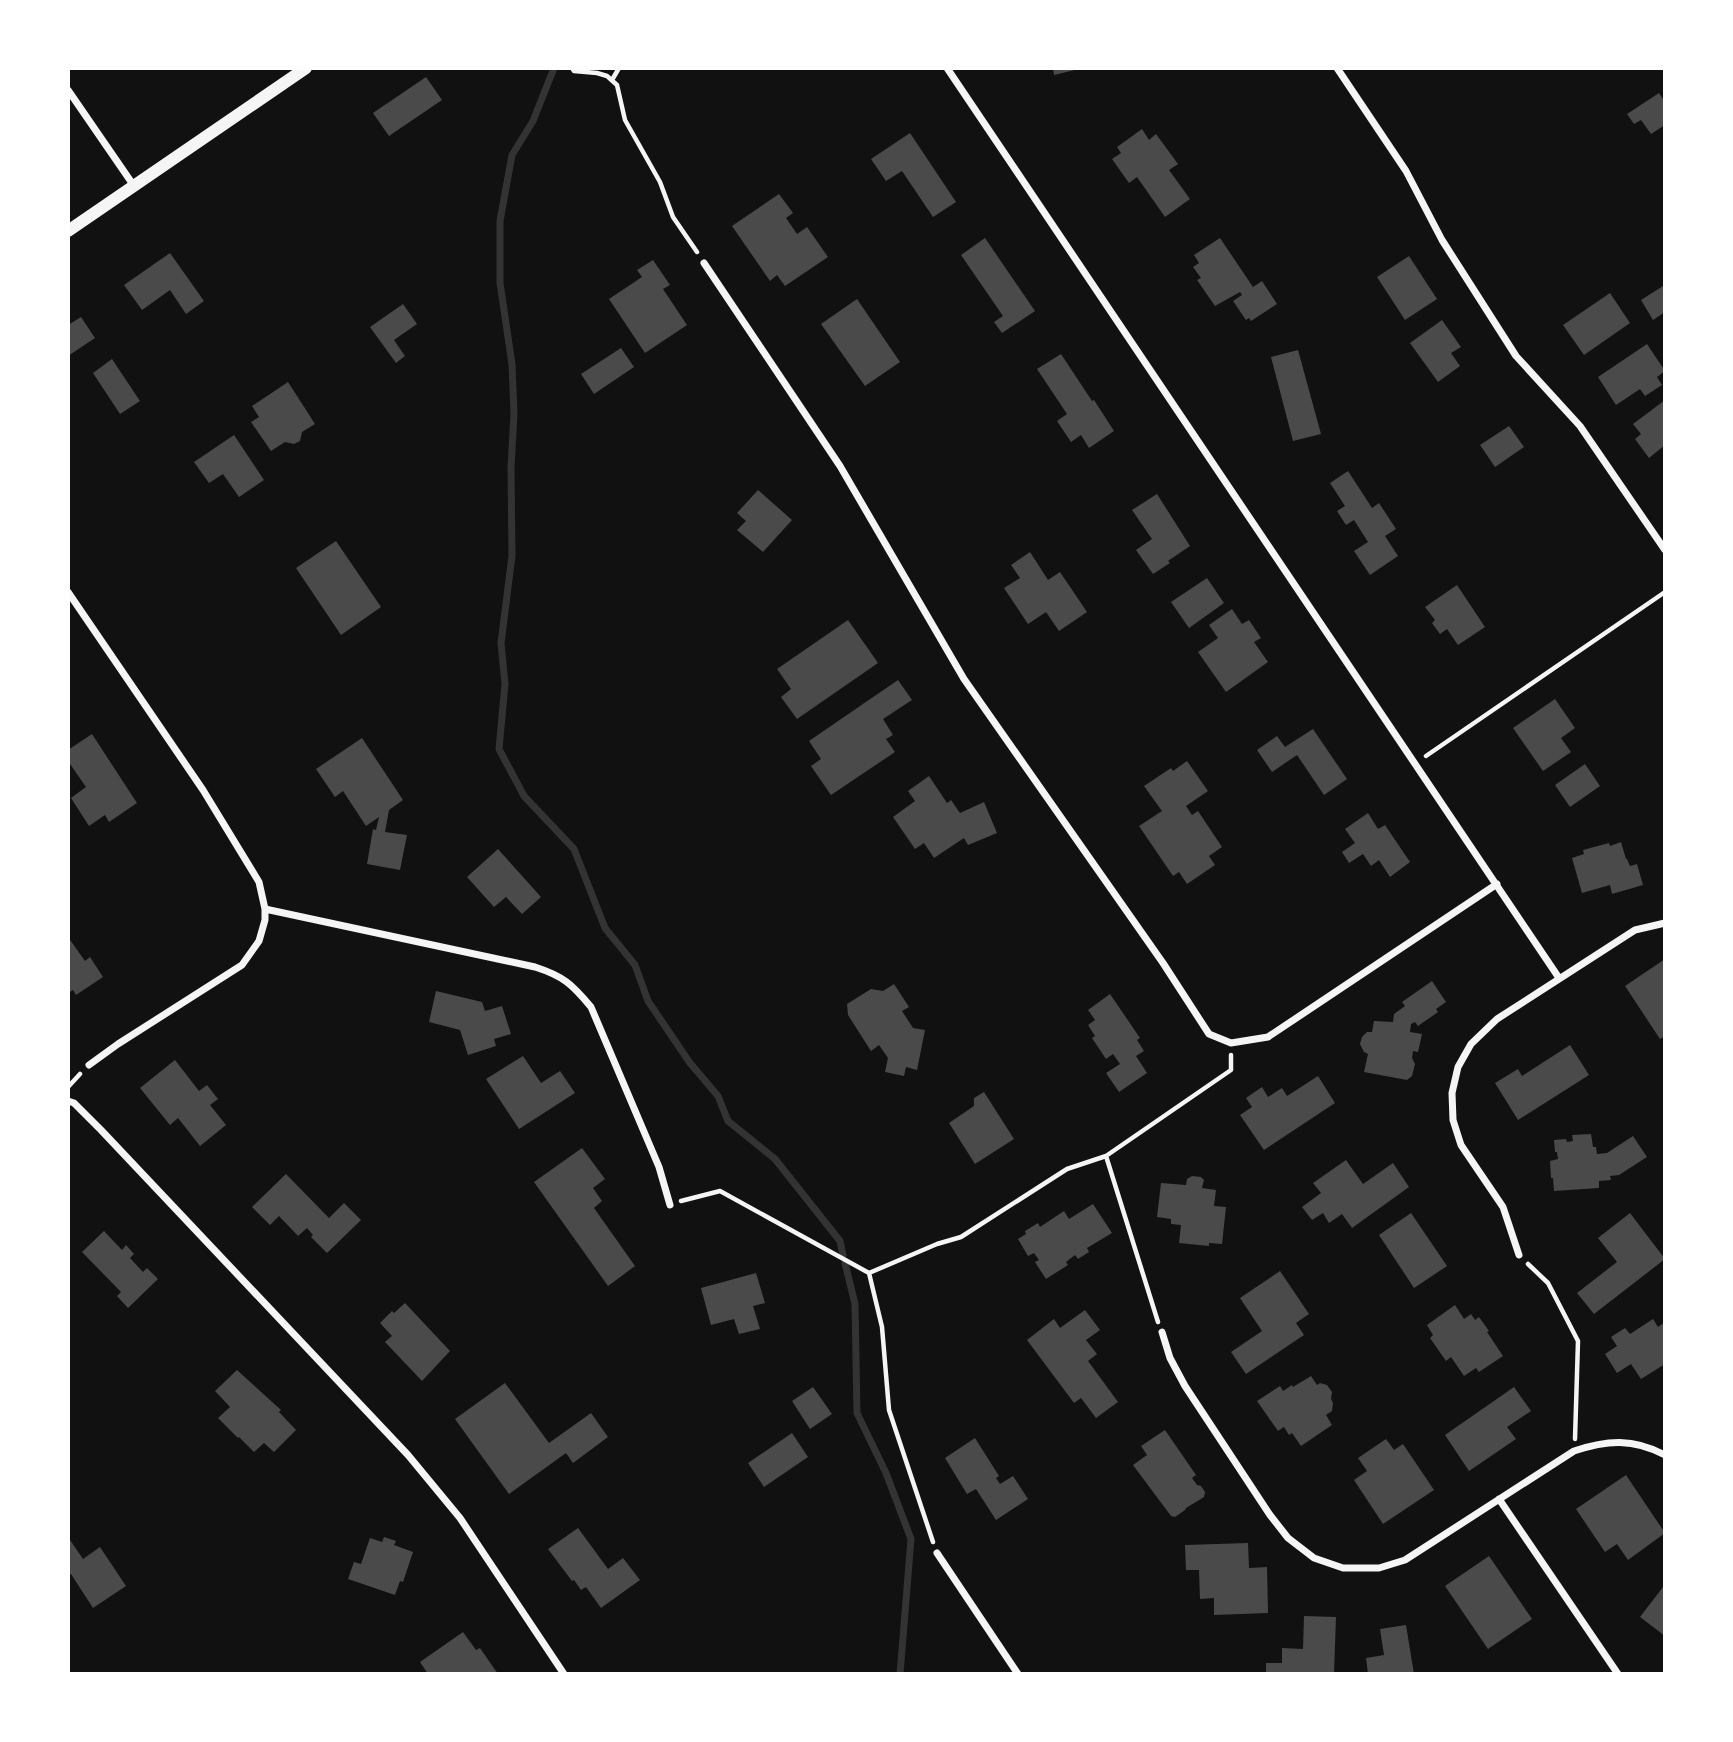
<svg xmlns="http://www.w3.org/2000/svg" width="1733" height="1742" font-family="Ubuntu,sans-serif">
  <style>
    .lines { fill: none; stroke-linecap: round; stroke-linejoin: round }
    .stream { stroke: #333; stroke-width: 7 }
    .building { fill: #4a4a4a }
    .path { stroke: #f5f5f5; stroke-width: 4.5 }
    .minor { stroke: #f5f5f5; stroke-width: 7 }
    .tertiary { stroke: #f5f5f5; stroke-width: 12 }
  </style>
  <rect width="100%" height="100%" fill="#111"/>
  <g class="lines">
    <path class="stream" d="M554,68L533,121L512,155L500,221V283L512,364L514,414L511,467L512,556L501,643L505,684L499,749L524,796L574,849L605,928L635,965L648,1001L690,1063L718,1096L728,1121L775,1159L840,1241L843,1255
      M845,1263L855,1304L857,1413L886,1473L911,1539L900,1674"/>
  </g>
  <path class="building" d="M1053,68H1079V69L1054,75Z
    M426,77L442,100L389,136L373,113Z
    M1659,93L1663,99L1665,98V125L1651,134L1641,120L1634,124L1627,114Z
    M1142,129L1149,140L1156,134L1178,164L1169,170L1190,199L1165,217L1137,177L1129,183L1112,159L1121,153L1117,147Z
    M910,133L956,202L933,217L902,171L886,181L871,159Z
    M779,194L793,213L786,218L797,234L807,227L828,257L785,286L777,275L770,281L732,226Z
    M985,238L1035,311L1002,333L994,322L1003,316L961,255Z
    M1220,238L1253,287L1262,281L1277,304L1251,321L1249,318L1246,320L1233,301L1242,295L1240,292L1215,306L1197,280L1201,278L1193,267L1199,263L1194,255Z
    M170,253L204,301L186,314L170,290L142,310L124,285Z
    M1409,256L1437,299L1405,320L1377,277Z
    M653,260L670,285L663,289L687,325L645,353L609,299L642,277L637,270Z
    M1663,286L1665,289V312L1653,320L1641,300Z
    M1610,293L1630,323L1584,355L1563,325Z
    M857,299L900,362L865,386L821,324Z
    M403,304L417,324L394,340L405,356L396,363L370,327Z
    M81,317L95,338L68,356V325Z
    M1442,320L1461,347L1451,353L1460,366L1438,382L1410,343Z
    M1647,344L1665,371L1657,377L1662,385L1645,396L1640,389L1616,405L1598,377Z
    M621,348L634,367L594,394L581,374Z
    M1298,350L1321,434L1293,441L1271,357Z
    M1061,354L1092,401L1094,400L1114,431L1089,448L1081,435L1071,442L1057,421L1067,414L1037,369Z
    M112,359L140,401L120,414L93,373Z
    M288,382L315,424L302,432L300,441L294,444L285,442L271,451L251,422L259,417L252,406Z
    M1665,400V445L1649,458L1635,439L1641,434L1633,424Z
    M1509,426L1524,447L1495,467L1480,445Z
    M234,435L264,480L239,497L223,474L209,483L194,462Z
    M1348,471L1372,508L1379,503L1396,529L1385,536L1398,556L1370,575L1354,551L1368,542L1354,520L1346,525L1337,511L1345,506L1330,483Z
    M758,490L792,520L763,552L737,530L746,521L737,513Z
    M1157,494L1190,546L1168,561L1170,563L1153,574L1136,550L1152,539L1132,510Z
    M336,541L381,607L341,635L296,568Z
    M1030,552L1048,580L1060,572L1087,612L1059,631L1046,612L1028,624L1004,588L1020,578L1011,565Z
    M1207,578L1224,603L1189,628L1171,602Z
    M1457,585L1485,627L1458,645L1447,629L1440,634L1432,623L1435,620L1425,607Z
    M1232,609L1242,624L1249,620L1261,638L1254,642L1268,662L1226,692L1198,652L1218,638L1209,625Z
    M848,620L878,663L797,719L781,697L791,689L777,669Z
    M898,680L912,700L883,719L893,735L886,739L895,752L831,795L811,766L821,759L809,741Z
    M1555,699L1575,728L1561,738L1571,752L1543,771L1513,728Z
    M1313,729L1347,779L1324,795L1297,755L1272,772L1257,750L1277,736L1285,747Z
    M92,734L137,803L109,822L105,815L89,826L71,798L86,787L68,761V750Z
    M362,738L403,800L389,810L385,832L407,835L400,870L367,864L373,829L376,830L379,817L366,826L343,791L335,797L316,769Z
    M1187,761L1208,791L1186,806L1192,815L1198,811L1222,847L1209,856L1215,865L1187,884L1179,872L1173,876L1139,826L1162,811L1144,786L1171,768L1173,771Z
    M1585,764L1600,786L1570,807L1555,785Z
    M929,776L947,803L951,800L960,813L984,802L997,833L968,845L964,838L934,858L924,843L915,849L893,817L915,801L908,791Z
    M1368,813L1378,829L1385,825L1410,862L1390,877L1379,860L1371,866L1363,854L1349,863L1342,852L1355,843L1345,829Z
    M1621,842L1626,859H1627L1630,866L1637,864L1643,885L1612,894L1610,885L1582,893L1572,858L1584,854L1583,850L1609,843L1610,846Z
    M498,849L541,897L522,914L506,897L494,907L467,877Z
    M68,937L85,961L90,957L103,977L76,995L73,990L68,993Z
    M1665,959V1036L1660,1039L1625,986Z
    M1432,981L1446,1002L1436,1009L1438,1012L1418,1026L1415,1022L1411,1024L1410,1032L1422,1034L1418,1052L1413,1051L1412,1058L1415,1064L1412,1076L1407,1080L1364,1072L1368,1054L1364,1052L1360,1044L1362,1037L1367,1032H1372L1374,1021L1393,1022L1394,1014L1405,1006L1402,1002Z
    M894,984L909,1007L902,1011L913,1028L925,1030L917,1070L906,1067L904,1076L885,1072L888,1058L879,1045L871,1051L848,1015L847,1004L871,989L883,991Z
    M436,991L482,1002L485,1011L502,1006L511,1034L494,1039L496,1046L468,1055L460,1030L429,1022Z
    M1110,994L1140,1038L1137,1040L1144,1051L1136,1056L1147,1073L1119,1092L1106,1073L1120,1064L1113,1054L1106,1059L1092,1038L1095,1036L1088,1025L1095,1020L1088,1010Z
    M1570,1045L1589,1075L1518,1120L1495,1083L1518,1069L1522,1076Z
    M523,1056L541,1083L560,1071L575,1093L519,1129L486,1079Z
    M175,1060L199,1091L207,1085L218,1099L210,1105L226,1125L200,1146L178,1118L170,1125L140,1088Z
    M1318,1076L1335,1103L1264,1150L1240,1115L1252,1107L1246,1098L1262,1087L1268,1097L1282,1088L1287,1096Z
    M984,1092L1014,1139L975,1164L949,1123L974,1106V1098Z
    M1591,1134L1593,1147H1596L1597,1154L1607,1153L1633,1136L1647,1157L1619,1175L1610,1176L1611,1180L1599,1181V1188L1554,1191L1553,1178H1551L1550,1161L1558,1159L1557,1152H1555L1554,1140L1566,1139L1567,1142L1573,1141L1572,1135Z
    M582,1148L605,1179L593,1188L602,1201L594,1208L635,1266L608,1286L534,1182Z
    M1346,1160L1363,1184L1393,1163L1409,1187L1352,1228L1342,1214L1329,1223L1323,1213L1312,1220L1302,1207L1321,1193L1313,1183Z
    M286,1174L329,1218L344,1203L361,1220L327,1253L311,1237L313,1235L307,1228L298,1236L279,1216L270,1225L252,1207Z
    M1192,1176L1201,1177L1204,1180L1202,1188L1216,1190L1214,1206L1226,1207L1222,1244L1209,1243V1246L1179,1243L1181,1225L1171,1224V1219L1157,1217L1161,1183L1186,1185L1187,1179Z
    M1093,1204L1112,1233L1087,1248L1089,1252L1078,1259L1075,1255L1066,1262L1068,1265L1046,1279L1035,1262L1039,1260L1034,1253L1028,1256L1018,1239L1026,1234L1025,1231L1038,1223L1040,1227L1064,1211L1069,1219Z
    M1411,1213L1447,1266L1414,1288L1379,1235Z
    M1630,1213L1665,1259L1594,1314L1577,1293L1617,1262L1598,1238Z
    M104,1231L122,1250L126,1245L134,1254L130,1258L143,1272L147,1268L158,1279L128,1308L117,1296L121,1292L82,1252Z
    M1280,1271L1309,1314L1296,1323L1304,1335L1246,1374L1231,1352L1262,1331L1240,1298Z
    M756,1273L765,1303L753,1306L760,1329L739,1334L734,1319L711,1325L701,1288Z
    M405,1303L450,1351L422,1381L385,1342L392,1336L380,1323L392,1311L394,1313Z
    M1455,1305L1464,1319L1471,1314L1475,1320L1479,1317L1489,1331L1487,1332L1503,1356L1479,1372L1476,1368L1464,1376L1451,1357L1446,1361L1430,1338L1433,1335L1427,1325Z
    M1085,1310L1100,1330L1086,1340L1097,1354L1088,1361L1118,1402L1096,1418L1081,1398L1074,1403L1027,1340L1054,1319L1060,1328Z
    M1653,1319L1658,1327L1665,1322V1364L1641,1379L1631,1364L1617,1373L1605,1354L1617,1346L1611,1337L1625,1328L1630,1334Z
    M237,1370L281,1410L279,1412L296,1430L274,1452L264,1443L254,1452L239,1437L238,1438L218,1418L230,1407L215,1391Z
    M1311,1376L1317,1385L1320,1383L1327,1385L1332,1392L1331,1399L1333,1403L1332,1411L1326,1415L1332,1425L1301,1446L1292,1433L1289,1435L1284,1427L1278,1431L1257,1401L1280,1386L1283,1391L1292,1385L1293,1387Z
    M505,1383L549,1443L591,1413L608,1437L573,1463L566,1453L509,1494L455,1419Z
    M813,1387L832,1414L810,1429L792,1401Z
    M1514,1387L1531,1411L1507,1427L1516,1439L1469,1471L1445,1435Z
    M1165,1430L1196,1475L1192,1478L1197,1485L1201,1486L1205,1492L1204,1497L1186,1508L1185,1510L1175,1517L1171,1516L1133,1465L1147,1455L1141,1446Z
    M792,1433L808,1457L764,1487L748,1463Z
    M975,1438L999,1476L996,1478L1000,1484L1013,1476L1028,1499L996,1520L976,1489L967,1494L945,1458Z
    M1386,1439L1394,1450L1403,1444L1434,1490L1383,1524L1354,1480L1367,1471L1358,1458Z
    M1626,1475L1665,1533L1628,1560L1617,1544L1605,1552L1576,1509Z
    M578,1528L608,1569L623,1558L640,1580L601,1608L586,1587L581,1590L574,1580L572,1581L548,1549Z
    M68,1537L83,1559L100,1547L126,1586L93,1608L71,1574L68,1576Z
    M384,1537L396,1541L394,1545L413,1552L403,1582L400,1581L395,1595L348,1579L354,1562L361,1564L370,1538L382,1542Z
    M1248,1543L1249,1568L1267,1567L1268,1613L1214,1615V1598L1200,1599L1199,1570H1186L1185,1545Z
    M1489,1556L1532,1619L1488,1649L1445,1586Z
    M1663,1587L1665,1589V1636L1640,1617Z
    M1304,1616L1336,1617L1334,1674H1266V1663H1282V1648L1303,1649Z
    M1406,1625L1414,1674H1368L1366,1658L1384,1655L1380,1629Z
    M463,1632L476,1650L480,1648L498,1674H428L420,1662Z"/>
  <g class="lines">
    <path class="path" d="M572,68L574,71L597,73L607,76L617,85L625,120L660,182L673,217L697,252
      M612,80L619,68
      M1426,756L1665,592
      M68,1087L80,1074
      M1106,1156L1158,1322
      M681,1201L720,1191L869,1273L882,1327L889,1410L933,1542
      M1528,1264L1548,1283L1578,1341L1575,1439
      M869,1273L937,1244L961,1237L1067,1169L1106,1156L1231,1070V1055"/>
    <path class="minor" d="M947,68L1559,978
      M1337,68L1406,171L1442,240L1516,356L1580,426L1665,550
      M68,90L134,186
      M704,263L840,466L964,679L1163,963L1209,1034L1231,1043L1268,1037L1497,884
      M68,592L203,790L259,882L265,909V920L259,941L242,965L118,1044L89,1065
      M265,909L535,967C563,976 572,984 591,1007L659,1167L670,1205
      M68,1101L74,1103L101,1130L408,1455L460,1518L564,1674
      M1519,1255L1503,1207L1461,1145L1453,1120L1452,1093L1458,1067L1471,1044L1497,1019L1635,930L1665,923
      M1162,1332L1170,1358L1185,1386L1270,1515L1288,1538L1314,1558L1343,1568H1379L1405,1560L1574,1451C1607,1440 1633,1438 1665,1455
      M1499,1499L1618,1674
      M937,1553L1018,1674"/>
    <path class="tertiary" d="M68,231L306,68"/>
  </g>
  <rect width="1733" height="1742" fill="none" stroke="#ffffff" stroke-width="140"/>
</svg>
